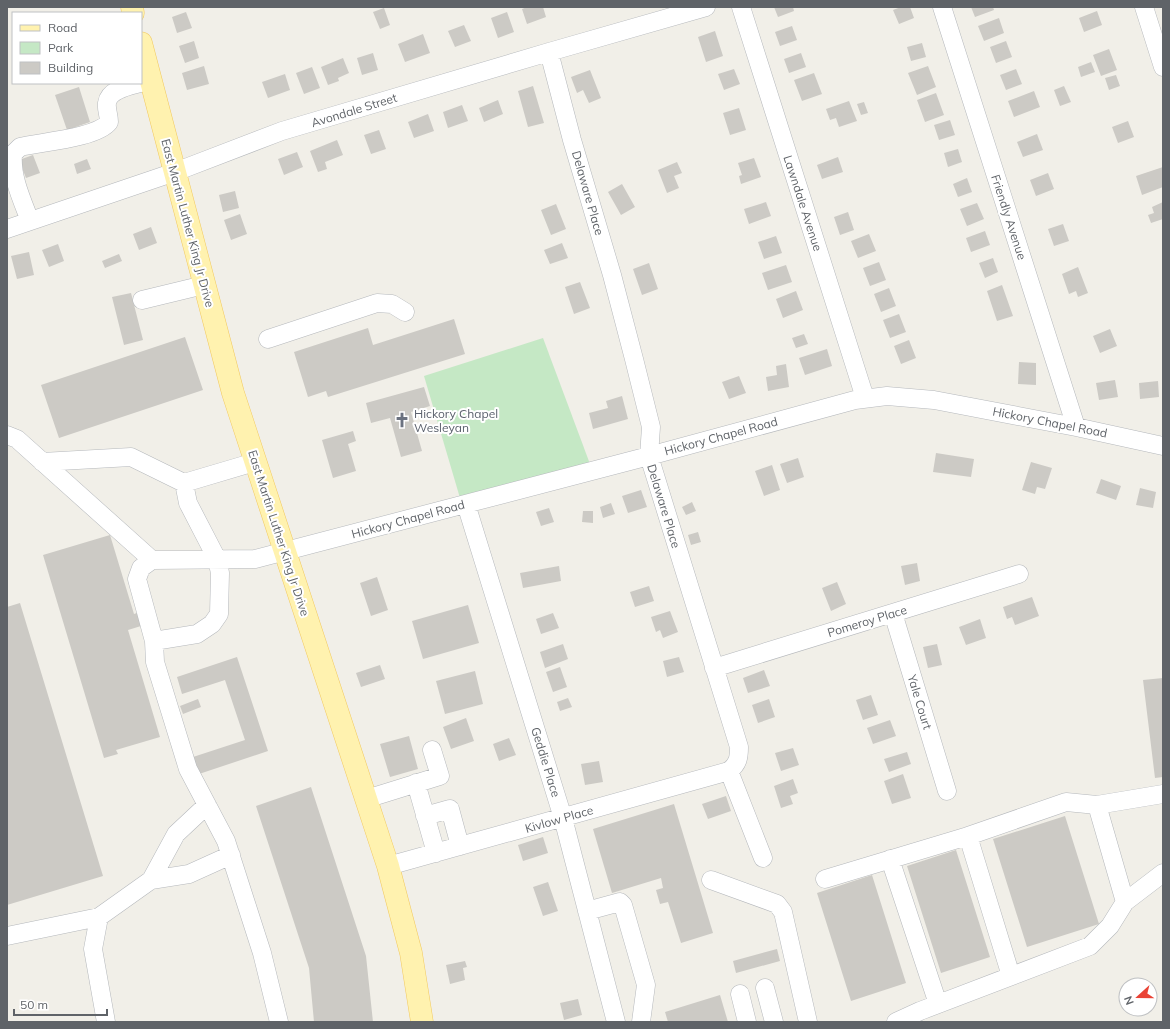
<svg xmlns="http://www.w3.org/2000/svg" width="1170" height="1029" font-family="Mulish,sans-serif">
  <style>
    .green { fill: #c5e8c5 }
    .building { fill: #cccac5 }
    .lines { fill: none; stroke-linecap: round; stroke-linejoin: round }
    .minor-casing { stroke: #b5b8bc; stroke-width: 19 }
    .major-casing { stroke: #f2c960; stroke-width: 23 }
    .minor { stroke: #fff; stroke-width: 18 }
    .major { stroke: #fff2af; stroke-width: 22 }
    .labels { text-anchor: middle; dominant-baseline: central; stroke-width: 4; stroke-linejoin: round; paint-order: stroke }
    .street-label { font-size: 12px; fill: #5f6368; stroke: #fff }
    .worship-label { font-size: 12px; fill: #5b616d; stroke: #fff; text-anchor: start }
  </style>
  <rect width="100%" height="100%" fill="#f1efe8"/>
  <path class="green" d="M543,338L590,464L460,498L424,376Z"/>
  <path class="building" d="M527,7H543L546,17L527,24L522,9Z
    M774,7H793L794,11L778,17Z
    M901,7H910L914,18L899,24L893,10Z
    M971,7H993L994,10L975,17Z
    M384,8L390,25L380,29L373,12Z
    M1097,11L1102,25L1084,32L1079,18Z
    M186,12L192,28L177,33L172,17Z
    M507,12L514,32L498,38L491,18Z
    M999,18L1004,33L984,41L978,26Z
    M464,25L471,41L455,47L448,31Z
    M792,26L797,40L780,46L775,32Z
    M715,31L723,56L706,62L698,37Z
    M423,34L430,53L405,62L398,44Z
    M194,41L199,58L185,63L179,46Z
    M1006,41L1012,57L996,63L990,47Z
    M922,43L926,57L911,61L907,47Z
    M1109,49L1117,70L1101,76L1093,55Z
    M373,53L378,70L362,75L357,58Z
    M801,53L806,67L789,73L784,59Z
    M343,58L349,73L338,78L339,81L328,85L321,67Z
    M1091,62L1095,72L1081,77L1078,67Z
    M204,66L209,84L187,90L182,73Z
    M928,66L936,87L917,95L908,73Z
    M312,67L320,88L304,94L296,73Z
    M734,69L740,84L724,90L718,74Z
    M1016,69L1022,84L1006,90L1000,75Z
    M590,70L601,98L589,103L583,90L577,93L571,77Z
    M814,73L822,94L802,101L794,80Z
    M285,74L290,90L268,98L262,82Z
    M1116,75L1120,86L1109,90L1105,78Z
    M533,86L544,123L528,127L518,91Z
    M1064,86L1071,102L1060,106L1054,90Z
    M79,87L90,122L67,130L55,95Z
    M1034,91L1040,107L1014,117L1008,101Z
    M936,93L944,115L925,122L917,100Z
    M498,100L503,114L484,122L479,108Z
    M849,101L857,121L839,127L836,118L830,120L826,109Z
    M864,102L868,113L861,115L857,104Z
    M462,105L468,121L448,128L443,112Z
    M739,108L746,130L730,135L723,113Z
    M428,114L434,131L414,138L408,122Z
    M950,120L955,135L939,140L934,125Z
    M1128,121L1134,137L1118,143L1112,127Z
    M379,130L386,149L371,154L364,135Z
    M1037,134L1043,150L1023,157L1017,142Z
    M337,140L343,155L325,162L327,169L318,172L310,151Z
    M958,149L962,162L948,167L944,153Z
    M297,152L303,167L284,175L278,159Z
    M33,155L40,173L26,178L19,160Z
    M838,157L843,172L822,179L817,165Z
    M754,158L761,177L741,184L739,176L742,175L738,163Z
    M87,159L91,169L77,174L74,164Z
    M677,162L682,173L674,176L679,188L667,193L658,170Z
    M1163,167V187L1142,195L1136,176Z
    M1048,173L1054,189L1036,196L1030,180Z
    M967,178L972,192L958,197L953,184Z
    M622,184L635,207L621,215L608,192Z
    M235,191L239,208L223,212L219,195Z
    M766,202L771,216L749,224L744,209Z
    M1163,202V219L1151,223L1148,215L1154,213L1152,207Z
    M977,203L984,219L967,226L960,209Z
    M556,204L566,229L551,235L541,210Z
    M848,212L854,230L840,235L834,217Z
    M240,214L247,234L231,240L224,220Z
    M1063,224L1069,241L1054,246L1048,229Z
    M151,227L157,243L139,250L133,234Z
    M985,231L990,245L971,252L966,238Z
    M869,234L876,251L858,258L851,241Z
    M776,236L782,253L764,259L758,242Z
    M562,243L568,258L550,264L544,250Z
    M58,244L64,261L49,267L42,250Z
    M29,252L34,275L17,279L11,256Z
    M119,254L122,261L105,268L102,261Z
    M993,258L998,272L985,278L979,263Z
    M879,262L886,280L870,286L863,268Z
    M649,263L658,289L642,295L633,269Z
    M786,265L792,282L768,290L762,273Z
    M1078,267L1088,293L1078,297L1076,291L1069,294L1062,274Z
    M580,282L590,308L574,314L565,287Z
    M1002,285L1013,316L997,321L987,291Z
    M889,288L896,306L881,312L874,294Z
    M796,291L803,310L783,318L776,299Z
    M131,293L143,340L124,345L112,297Z
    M899,314L906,332L890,338L883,320Z
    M454,319L465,354L328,397L326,391L308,397L294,352L368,328L373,345Z
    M1110,329L1117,346L1100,353L1093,336Z
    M804,334L808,344L796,348L792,338Z
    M185,337L203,390L59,438L41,385Z
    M909,340L916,358L901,364L894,346Z
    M827,349L832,366L805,375L799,358Z
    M1019,362L1036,363V385L1018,384Z
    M786,364L789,387L768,391L766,377L777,375L776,366Z
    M739,376L746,393L729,399L722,382Z
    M1115,380L1118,397L1099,400L1096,383Z
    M1158,381L1159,397L1140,399L1139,383Z
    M424,387L430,406L411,412L422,451L401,457L390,418L371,423L366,403Z
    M622,396L628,419L593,429L589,413L608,408L606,401Z
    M353,431L356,441L348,444L356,471L333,478L322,440Z
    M936,453L974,459L971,477L933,472Z
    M798,458L804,477L787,483L780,464Z
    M1031,462L1052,468L1045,489L1037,487L1035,494L1022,490Z
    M772,465L780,490L764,496L755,471Z
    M1101,479L1121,486L1116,500L1096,493Z
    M1140,488L1156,492L1153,508L1136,505Z
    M641,490L647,507L628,513L622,496Z
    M692,502L696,511L686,515L682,507Z
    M611,503L615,514L603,518L600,507Z
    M549,508L554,522L541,526L536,512Z
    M583,511H593V523L582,522Z
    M698,532L701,542L691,545L688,535Z
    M110,535L134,614L137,613L141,626L128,630L160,737L116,750L118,754L104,758L43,555Z
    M917,563L920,581L905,585L901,566Z
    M559,566L561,581L523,588L520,573Z
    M377,577L388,610L371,616L360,583Z
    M837,582L846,604L831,611L822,588Z
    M649,586L654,601L635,607L630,592Z
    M1032,597L1039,616L1015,625L1012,617L1007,619L1003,607Z
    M20,603L103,876L7,905V607Z
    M468,605L479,643L423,659L412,621Z
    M670,611L678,632L663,638L660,630L656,632L651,617Z
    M553,613L559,628L541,634L536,619Z
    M980,619L986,638L966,645L959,627Z
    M563,644L568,659L545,668L540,652Z
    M937,644L942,665L928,668L923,647Z
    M237,657L268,751L199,774L193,757L245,740L225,680L182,694L177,677Z
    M679,657L684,672L667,677L663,661Z
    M380,665L385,679L361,687L356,673Z
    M560,667L567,687L553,692L546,672Z
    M764,670L770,686L748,693L743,678Z
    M475,671L483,704L445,714L436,681Z
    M1163,678V777L1155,778L1143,680Z
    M871,695L878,715L863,720L856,700Z
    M568,698L572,707L560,711L557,702Z
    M198,699L201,707L183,714L180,706Z
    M769,699L775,717L758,723L752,705Z
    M466,718L474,741L451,749L443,727Z
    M890,720L896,736L873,744L867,728Z
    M409,736L418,769L390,777L380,744Z
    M509,738L516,755L499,761L493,744Z
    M793,748L799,765L781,771L775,753Z
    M907,752L911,764L889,772L884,759Z
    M599,761L603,782L585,785L581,764Z
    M903,774L911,798L892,804L884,781Z
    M793,779L798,793L790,796L793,804L781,808L774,786Z
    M311,787L366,956L373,1022H314L309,968L256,806Z
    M726,796L731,811L708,819L702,804Z
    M674,804L713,933L681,943L668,902L660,904L656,890L663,888L661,878L612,893L593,829Z
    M1065,816L1099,924L1027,947L993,839Z
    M543,837L548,853L523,861L518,845Z
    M956,850L990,957L941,973L907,866Z
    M872,875L906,983L851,1001L817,893Z
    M548,882L558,911L543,916L533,887Z
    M777,949L780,961L736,973L733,961Z
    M465,961L467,967L463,968L465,980L450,984L446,965Z
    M720,995L728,1022H668L665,1012Z
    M578,999L582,1015L564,1020L560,1003Z"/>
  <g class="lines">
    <g class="minor-casing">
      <path id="minor" d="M741,7L865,398
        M942,7L1076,427
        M1144,7L1163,67
        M30,221C22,200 11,177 13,154L20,147C41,142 97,138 109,122C109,115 106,109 107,103C109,89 129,86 140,83
        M7,229L175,172L282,131L549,52L706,7
        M142,300L204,285
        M268,339L377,303L392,304L405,312
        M7,435L17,439L152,560
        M42,462L131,457L184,483L255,462
        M466,504L563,818L616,1022
        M893,613L947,791
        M154,641L197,634L212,624L219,614L220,573L217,559L188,503L184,483
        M714,668L1019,574
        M729,771L763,858
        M416,783L436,853
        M366,799L440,776L432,750
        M207,805L176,834L151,880L189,874L231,855
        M1097,805L1163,794
        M425,816L450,809L460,846
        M890,859L938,1004
        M388,866L729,771C738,764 739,758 739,747L649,456L651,427L634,359L612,275L572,140L549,52
        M825,879L968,836
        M711,880L777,904L783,912L808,1022
        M1125,902L1163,873
        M587,911L620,902L623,905L646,985L641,1022
        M7,936L99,917
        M765,988L774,1022
        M740,994L747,1022
        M106,1022L93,949L99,917L151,880
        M279,1022L262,953L226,841L188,769L155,662L154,641L137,579L141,568L152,560L255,559L649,456L855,400L887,396L934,400L1076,427L1163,446
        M896,1022L920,1011L1090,946L1110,926L1125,902L1097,805L1066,802L968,836L1011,976"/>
    </g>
    <g class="major-casing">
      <path id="major" d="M132,7L133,13
        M141,43L233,393L388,866L411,953L422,1022"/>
    </g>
    <use href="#minor" class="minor"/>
    <use href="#major" class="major"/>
  </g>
  <defs>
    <g id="church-bare" transform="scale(1.2)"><path d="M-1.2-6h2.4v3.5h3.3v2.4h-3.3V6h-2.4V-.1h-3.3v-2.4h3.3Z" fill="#6b7280" stroke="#fff" stroke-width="2.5" paint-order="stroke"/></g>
  </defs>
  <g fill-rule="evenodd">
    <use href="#church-bare" x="402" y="420"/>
  </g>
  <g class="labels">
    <g class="street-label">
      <text transform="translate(354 110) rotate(-17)">Avondale Street</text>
      <text transform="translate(588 193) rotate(74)">Delaware Place</text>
      <text transform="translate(803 203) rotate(72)">Lawndale Avenue</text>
      <text transform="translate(1009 217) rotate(72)">Friendly Avenue</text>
      <text transform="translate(188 223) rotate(75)">East Martin Luther King Jr Drive</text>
      <text transform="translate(1050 422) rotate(11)">Hickory Chapel Road</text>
      <text transform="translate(721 436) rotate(-15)">Hickory Chapel Road</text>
      <text transform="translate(664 506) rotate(73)">Delaware Place</text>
      <text transform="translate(408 519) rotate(-15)">Hickory Chapel Road</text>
      <text transform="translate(279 533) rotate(72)">East Martin Luther King Jr Drive</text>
      <text transform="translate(867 621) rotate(-17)">Pomeroy Place</text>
      <text transform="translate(920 702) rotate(73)">Yale Court</text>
      <text transform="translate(546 762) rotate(73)">Geddie Place</text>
      <text transform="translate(559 819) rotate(-16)">Kivlow Place</text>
    </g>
    <g class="worship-label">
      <text x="414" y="413">Hickory Chapel<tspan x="414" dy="14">Wesleyan</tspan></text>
    </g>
  </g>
  <rect width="1170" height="1029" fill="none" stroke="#5f6368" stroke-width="16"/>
  <rect x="12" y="12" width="130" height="72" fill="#ffffff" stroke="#bfc1c3"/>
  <rect x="20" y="25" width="20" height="6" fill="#fff2af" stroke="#bfc1c3"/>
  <text x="48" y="32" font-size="12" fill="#5f6368">Road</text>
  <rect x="20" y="42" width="20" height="12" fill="#c5e8c5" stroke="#bfc1c3"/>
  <text x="48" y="52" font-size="12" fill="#5f6368">Park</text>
  <rect x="20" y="62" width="20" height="12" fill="#cccac5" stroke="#bfc1c3"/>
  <text x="48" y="72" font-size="12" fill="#5f6368">Building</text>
  <g transform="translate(1138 997) rotate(249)"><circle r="19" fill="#ffffff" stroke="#bfc1c3"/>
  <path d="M0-3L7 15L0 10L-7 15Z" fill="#ea4335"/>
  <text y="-6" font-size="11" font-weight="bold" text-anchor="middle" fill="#5f6368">N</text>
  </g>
  <path d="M14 1009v6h93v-6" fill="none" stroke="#5f6368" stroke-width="2"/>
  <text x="20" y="1009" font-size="12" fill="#5f6368" stroke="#ffffff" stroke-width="3" paint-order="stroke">50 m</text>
</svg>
